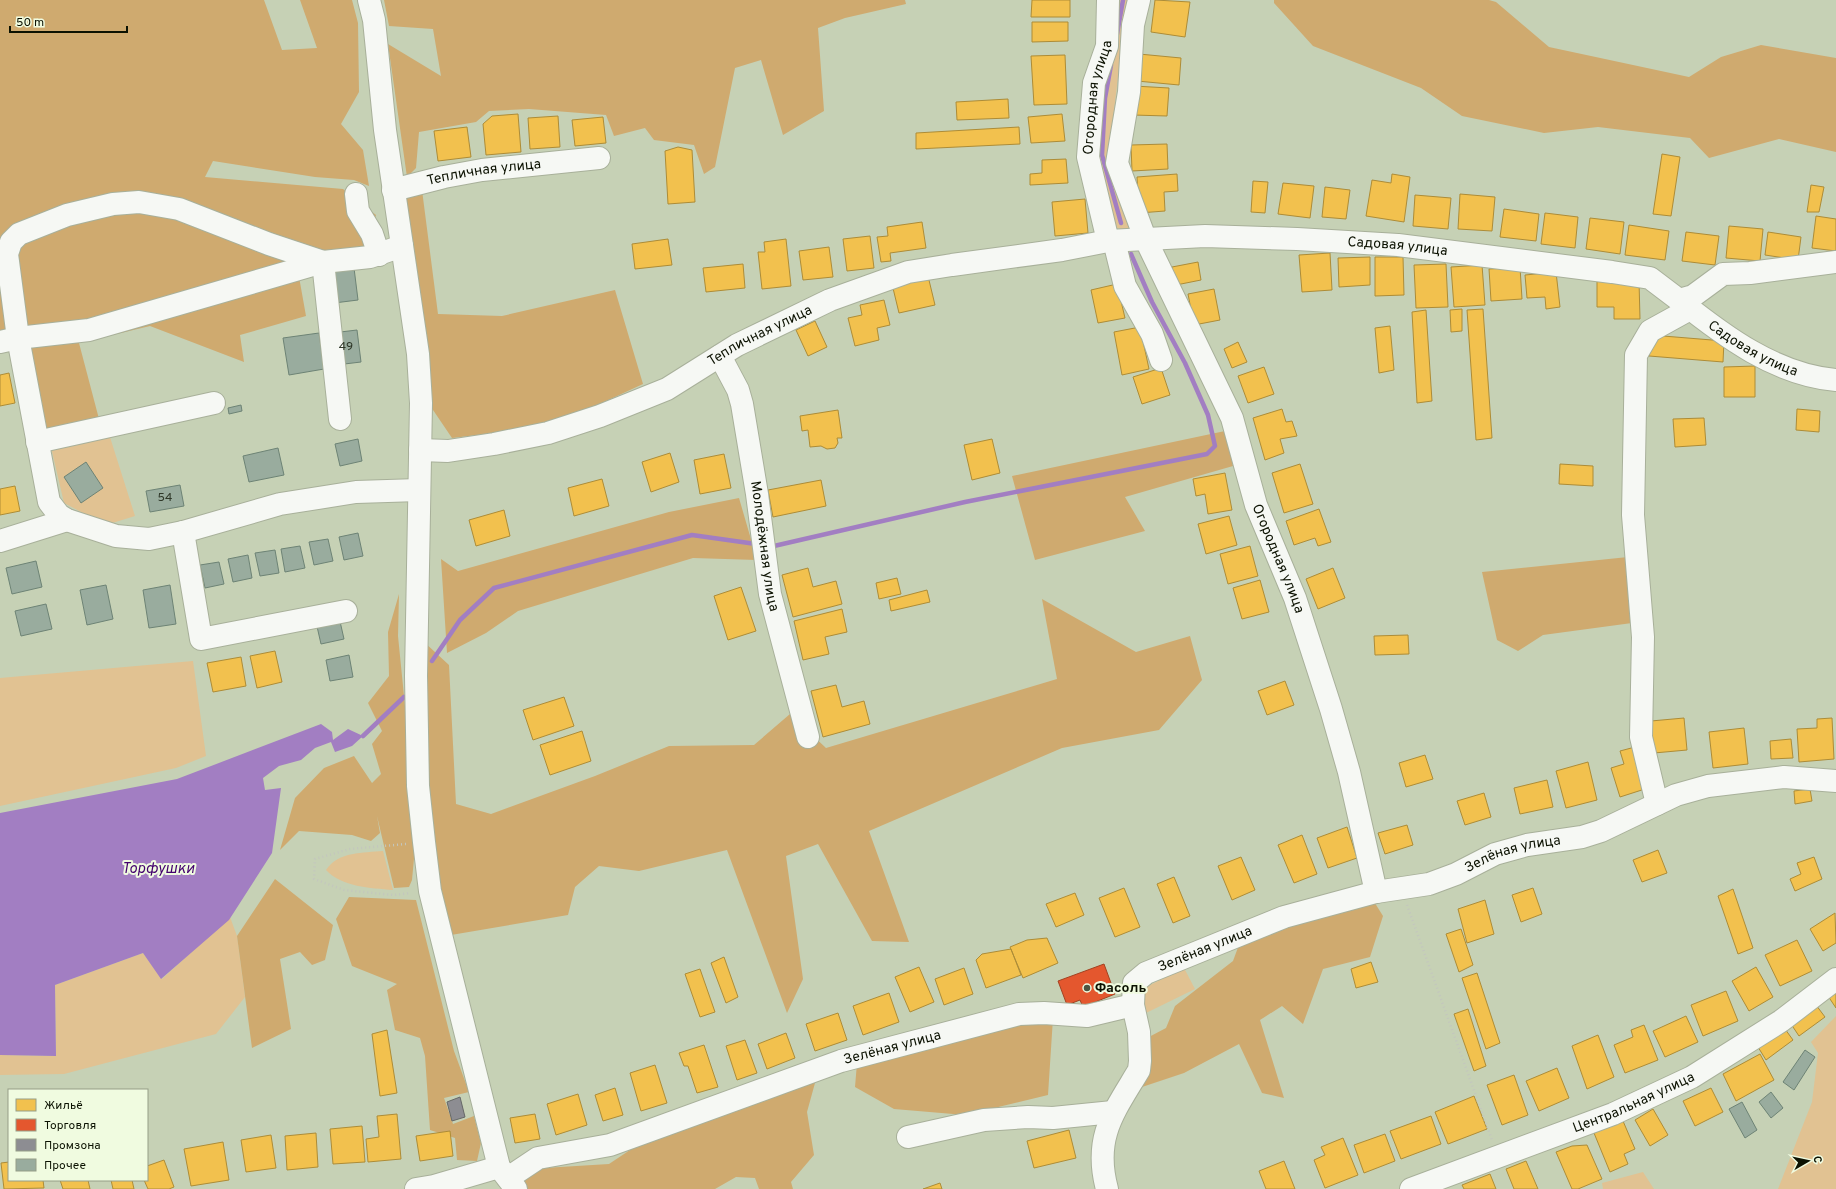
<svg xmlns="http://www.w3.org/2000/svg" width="1836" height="1189" font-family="Overpass,sans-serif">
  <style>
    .green { fill: #e1c292 }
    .forest { fill: #cfaa6f }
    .water { fill: #a27ec2 }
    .homes { fill: #f2c14e; stroke: #ad8c37 }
    .shops { fill: #e4572e; stroke: #a34221 }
    .industry { fill: #8d8d92; stroke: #666867 }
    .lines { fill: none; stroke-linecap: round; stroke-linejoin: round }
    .stream { stroke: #a27ec2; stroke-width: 4.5 }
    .building { fill: #99ac9e; stroke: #6d8375 }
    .minor-casing { stroke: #a8b09a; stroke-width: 24 }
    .path { stroke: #c3c6be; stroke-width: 2.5; stroke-dasharray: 1 3; stroke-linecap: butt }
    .minor { stroke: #f6f8f4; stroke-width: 22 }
    .poi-dot { fill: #4d5541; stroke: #f0fbe0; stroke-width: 1.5 }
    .labels { text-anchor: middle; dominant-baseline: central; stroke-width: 4; stroke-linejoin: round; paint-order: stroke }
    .number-label { font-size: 12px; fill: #2f3829 }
    .street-label { font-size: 14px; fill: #0c1202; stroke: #f0fbe0 }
    .poi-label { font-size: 14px; font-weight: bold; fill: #0c1202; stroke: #f0fbe0; text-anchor: start }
    .water-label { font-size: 15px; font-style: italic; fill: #43026d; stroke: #f0fbe0 }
  </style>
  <rect width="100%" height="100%" fill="#c6d1b5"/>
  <path class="green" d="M1116,0H1130L1124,26L1109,153L1131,224L1128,231L1114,227L1096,161L1097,116Z
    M109,434L135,516L106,525L64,503L51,447Z
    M193,661L206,756L176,768L0,806V678Z
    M383,851L393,890C370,888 342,887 326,870C339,851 363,853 383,851Z
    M230,917L237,936L245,997L216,1034L64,1074L0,1075V1055L56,1056L55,985L143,953L162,979Z
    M1184,968L1195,989L1146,1013L1140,990Z
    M1836,1016V1189H1778L1812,1102L1818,1053L1811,1042Z
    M1643,1172L1654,1189H1603L1602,1183Z"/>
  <path class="forest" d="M0,0H264L282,50L317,48L300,0H352L358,23L359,92L341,124L363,150L369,186L354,180L315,177L213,161L205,177L343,189L376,215L365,250L320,255L143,197L4,238L8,331L0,333Z
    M384,0H905L906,4L845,18L818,28L824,111L783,135L761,60L735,68L715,167L704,174L694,145L654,140L645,128L614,136L606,115L529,109L489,111L476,122L419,132L416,168L407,177L388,44L441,76L433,29L389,26Z
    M1274,0H1489L1496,2L1549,47L1689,77L1721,57L1761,45L1836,58V152L1779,139L1709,158L1690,138L1598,127L1544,133L1462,116L1421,88L1313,46L1274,3Z
    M422,190L438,314L502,316L615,290L643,384L578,414L511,431L452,438L431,407L425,324L403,192Z
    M143,205L296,260L306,316L240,335L244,362L150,326L79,343L99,419L41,435L13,252L32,238L88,215Z
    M1225,431L1233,466L1125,497L1145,531L1035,560L1012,476Z
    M739,498L757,560L693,558L518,611L486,633L447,653L441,559L458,571L669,512Z
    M1628,557L1632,623L1543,635L1518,651L1497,640L1482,572Z
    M399,594L398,636L417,826L412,880L409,887L394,888L377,816L380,833L371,841L352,835L299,831L280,850L295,798L324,768L354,756L372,783L381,774L372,744L382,731L368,703L389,676L388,632Z
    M1042,599L1136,652L1190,636L1202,680L1159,730L1062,748L869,831L909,942L872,941L818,844L786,856L803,979L787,1013L727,850L639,871L599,866L575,887L568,915L451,935L440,888L425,787L423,641L449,665L456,804L491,814L595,776L669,746L754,745L790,714L826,748L1057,679Z
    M275,879L333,925L325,960L312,965L300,952L280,959L291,1029L252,1048L237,936Z
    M349,897L416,900L454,1051L469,1092L444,1098L453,1124L474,1116L481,1143L477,1161L457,1160L455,1138L430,1130L425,1056L420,1038L395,1030L387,990L397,984L352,966L336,919Z
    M1373,900L1383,916L1370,957L1323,969L1303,1024L1282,1006L1260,1020L1284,1098L1262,1093L1239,1044L1184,1073L1142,1087L1147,1038L1166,1028L1175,1006L1233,961L1240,942Z
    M1053,1018L1048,1095L965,1115L894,1109L855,1087L857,1063L1014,1021Z
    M815,1083L807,1112L814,1155L791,1182L793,1189H759L755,1178L736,1177L715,1189H528L521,1179L544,1168L609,1164L633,1148L800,1084Z"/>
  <path class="water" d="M321,724L332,732L333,740L348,729L363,736L352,746L335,752L331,742L315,748L301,760L279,766L263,778L265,790L281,788L272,853L229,920L161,979L143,953L55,985L56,1056L0,1055V813L177,779Z"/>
  <path class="homes" d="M1032,0H1070V17H1031Z
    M1155,0L1190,2L1185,37L1151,32Z
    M1032,22H1068V41L1032,42Z
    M1139,54L1181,58L1179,85L1137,81Z
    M1065,55L1067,104L1034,105L1031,56Z
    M1134,86L1169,88L1167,116L1133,115Z
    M1008,99L1009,118L957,120L956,102Z
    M518,114L521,152L486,155L483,124L492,116Z
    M1062,114L1065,141L1031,143L1028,117Z
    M558,116L560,147L530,149L528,118Z
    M603,117L606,143L575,146L572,120Z
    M467,127L471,157L438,161L434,131Z
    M1019,127L1020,144L916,149V133Z
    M1167,144L1168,169L1132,171L1131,145Z
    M678,147L692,150L695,202L668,204L665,151Z
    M1662,154L1680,157L1671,216L1653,214Z
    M1066,159L1068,183L1030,185V174L1042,173V160Z
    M1177,174L1178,191L1164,192L1165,211L1139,213L1137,177Z
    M1392,174L1410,177L1404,222L1366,216L1372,180L1391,183Z
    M1253,181L1268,182L1265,213L1251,212Z
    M1283,183L1314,186L1310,218L1278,214Z
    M1811,185L1824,187L1819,212H1807Z
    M1325,187L1350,190L1346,219L1322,217Z
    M1460,194L1495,197L1492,231L1458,229Z
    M1415,195L1451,198L1448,229L1413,226Z
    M1085,199L1088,233L1055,236L1052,202Z
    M1504,209L1539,214L1536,241L1500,237Z
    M1545,213L1578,217L1575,248L1541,244Z
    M1816,216L1836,219V251L1812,248Z
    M1590,218L1624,222L1620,254L1586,249Z
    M922,222L926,248L890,253L891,261L881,262L877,237L888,236L887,227Z
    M1629,225L1669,231L1665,260L1625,255Z
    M1729,226L1763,229L1760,261L1726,258Z
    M1686,232L1719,236L1715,265L1682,261Z
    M1768,232L1801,237L1798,260L1765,255Z
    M870,236L874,268L847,271L843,239Z
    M668,239L672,265L635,269L632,244Z
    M786,239L791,286L762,289L758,252H765L764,242Z
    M829,247L833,277L803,280L799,251Z
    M1330,253L1332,290L1302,292L1299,255Z
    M1370,257V285L1339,287L1338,258Z
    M1375,257H1403L1404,295L1375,296Z
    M1198,262L1201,280L1176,285L1172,267Z
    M743,264L745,288L706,292L703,268Z
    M1446,264L1448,307L1416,308L1414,265Z
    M1482,265L1485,305L1454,307L1451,267Z
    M1520,267L1522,299L1491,301L1489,269Z
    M1556,272L1560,307L1546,309L1545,297L1527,298L1525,275Z
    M928,276L935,305L899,313L892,284Z
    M1597,281H1639L1640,319H1614V307H1597Z
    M1117,284L1125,318L1098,323L1091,290Z
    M1214,289L1220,320L1194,325L1188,294Z
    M884,300L890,325L877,328L879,340L855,346L848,318L862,315L860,305Z
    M1462,309V331L1451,332L1450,310Z
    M1483,309L1492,438L1476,440L1467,310Z
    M1426,310L1432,401L1417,403L1412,312Z
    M815,321L827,347L808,356L796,330Z
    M1390,326L1394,370L1379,373L1375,328Z
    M1140,327L1149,369L1122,375L1114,332Z
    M1651,335L1724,341L1723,362L1649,356Z
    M1238,342L1247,362L1232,368L1224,349Z
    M1755,366V397H1724V367Z
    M1264,367L1274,394L1248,403L1238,376Z
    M1161,368L1170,395L1142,404L1133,377Z
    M9,373L15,403L0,406V375Z
    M1282,409L1286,422L1292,421L1297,436L1280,439L1284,453L1265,460L1253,418Z
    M1797,409L1820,411L1819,432L1796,430Z
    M838,410L842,438H837L838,443L835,448L827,449L821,446L810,447L808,430L802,431L800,416Z
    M1704,418L1706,445L1675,447L1673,419Z
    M992,439L1000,473L972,480L964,445Z
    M670,453L679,482L651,492L642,462Z
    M724,454L731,488L700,494L694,460Z
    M1300,464L1313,504L1284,513L1272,473Z
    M1560,464L1593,466V486L1559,484Z
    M1225,473L1232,510L1208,514L1205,494L1196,496L1193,479Z
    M602,479L609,506L574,516L568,488Z
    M821,480L826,506L773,517L768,490Z
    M15,486L20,511L0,515V489Z
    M1319,509L1331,542L1318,546L1315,538L1294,545L1286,521Z
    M504,510L510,536L476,546L469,520Z
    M1229,516L1237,545L1206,554L1198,524Z
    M1250,546L1258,576L1228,584L1220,554Z
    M808,568L813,587L836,581L842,604L793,617L782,575Z
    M1333,568L1345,598L1318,609L1306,579Z
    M897,578L901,594L879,599L876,583Z
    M1260,580L1269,612L1242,619L1233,588Z
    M741,587L756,631L728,640L714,596Z
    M927,590L930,602L891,611L889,600Z
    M842,609L847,632L825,637L829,654L803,660L794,621Z
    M1408,635L1409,654L1375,655L1374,636Z
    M275,651L282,682L257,688L250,656Z
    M241,657L246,686L213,692L207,663Z
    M1285,681L1294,705L1267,715L1258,691Z
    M836,685L842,707L864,701L870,724L823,737L811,691Z
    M564,697L574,726L533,740L523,710Z
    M1684,718L1687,750L1654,753L1651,721Z
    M1832,718L1834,759L1799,762L1797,729L1817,728V719Z
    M1744,728L1748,764L1713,768L1709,732Z
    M582,731L591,761L550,775L540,745Z
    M1791,739L1793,758L1771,759L1770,741Z
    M1635,747L1648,788L1620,797L1611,768L1624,764L1620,751Z
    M1425,755L1433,779L1406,787L1399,763Z
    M1588,762L1597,800L1566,808L1556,771Z
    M1547,780L1553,807L1520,814L1514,788Z
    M1810,789L1812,801L1795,804L1794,791Z
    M1484,793L1491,817L1465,825L1457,801Z
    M1407,825L1413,845L1385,854L1378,833Z
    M1347,827L1357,858L1328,868L1317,838Z
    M1302,835L1317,874L1294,883L1278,845Z
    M1658,850L1667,873L1642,882L1633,860Z
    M1241,857L1255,890L1232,900L1218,866Z
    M1814,857L1822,879L1795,891L1790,879L1801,874L1797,863Z
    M1174,877L1190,916L1173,923L1157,884Z
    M1124,888L1140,927L1115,937L1099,898Z
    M1533,888L1542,914L1521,922L1512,895Z
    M1733,889L1753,948L1738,954L1718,896Z
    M1075,893L1084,915L1056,927L1046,904Z
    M1485,900L1494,934L1467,943L1458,909Z
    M1835,913L1836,943L1823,951L1810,929Z
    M1461,929L1473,965L1459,972L1446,934Z
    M1047,938L1058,963L1023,978L1010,947L1027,940Z
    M1797,940L1812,971L1780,986L1765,955Z
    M1011,949L1021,975L986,988L976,960L982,954Z
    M724,957L738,997L726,1003L711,963Z
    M1371,962L1378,982L1356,988L1351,969Z
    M919,967L934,1002L910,1012L895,977Z
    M1756,967L1773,997L1749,1011L1732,981Z
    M964,968L973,994L944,1005L935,979Z
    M700,969L715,1012L700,1017L685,974Z
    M1477,973L1500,1043L1486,1049L1462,978Z
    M1836,986V1008L1826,993Z
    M1726,991L1738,1021L1703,1036L1691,1005Z
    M889,993L899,1022L863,1035L853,1006Z
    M1816,1005L1825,1017L1799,1036L1791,1024Z
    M1468,1009L1486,1066L1474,1071L1454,1014Z
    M838,1013L847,1040L815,1051L806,1024Z
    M1686,1016L1698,1042L1665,1057L1653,1031Z
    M1644,1025L1658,1060L1625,1073L1614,1045L1633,1037L1631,1030Z
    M1785,1029L1793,1040L1766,1060L1758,1047Z
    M387,1030L397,1093L380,1096L372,1034Z
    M786,1033L795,1058L767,1069L758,1044Z
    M1598,1035L1614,1077L1587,1089L1572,1046Z
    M745,1040L757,1073L737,1080L726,1046Z
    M704,1045L718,1087L697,1093L688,1066H684L679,1053Z
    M1760,1054L1774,1080L1736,1101L1723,1074Z
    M655,1065L667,1103L641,1111L630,1073Z
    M1557,1068L1569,1098L1539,1111L1526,1081Z
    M1514,1075L1528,1115L1502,1125L1487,1085Z
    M615,1088L623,1115L603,1121L595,1095Z
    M1711,1088L1723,1112L1695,1126L1683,1101Z
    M578,1094L587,1125L556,1135L547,1104Z
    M1474,1096L1487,1129L1448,1144L1435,1112Z
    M1653,1109L1668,1135L1650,1146L1635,1120Z
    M397,1114L401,1159L368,1162L366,1139L379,1137L377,1116Z
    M535,1114L540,1139L515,1143L510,1118Z
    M1431,1116L1441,1144L1401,1159L1390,1131Z
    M1623,1121L1635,1149L1624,1154L1628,1164L1610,1172L1594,1133Z
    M362,1126L365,1162L333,1164L330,1129Z
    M1069,1130L1076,1158L1034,1168L1027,1141Z
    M450,1131L453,1156L420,1161L416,1136Z
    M316,1133L318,1167L287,1170L285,1136Z
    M1385,1134L1395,1161L1364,1173L1354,1145Z
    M271,1135L276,1168L246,1172L241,1140Z
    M1343,1138L1358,1175L1325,1188L1314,1160L1325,1155L1321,1147Z
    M223,1142L229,1180L191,1186L184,1149Z
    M1587,1145L1602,1179L1578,1189H1572L1556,1152L1572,1146Z
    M164,1160L174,1187L169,1189H148L144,1180H147V1166Z
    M1284,1161L1295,1189H1266L1259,1171Z
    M1526,1161L1538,1189H1514L1506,1169Z
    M9,1162V1180H43L44,1188L4,1189L1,1163Z
    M1490,1174L1496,1189H1464L1462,1185Z
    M60,1180H88L90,1189H63Z
    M111,1180H132L134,1189H113Z
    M940,1183L942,1189H923Z"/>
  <path class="shops" d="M1104,964L1115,994L1083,1007L1080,1000L1067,1005L1058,981Z"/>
  <path class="industry" d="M460,1097L465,1117L452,1121L447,1102Z"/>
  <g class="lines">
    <path class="stream" d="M1117,34L1123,0
      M1111,65L1105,98L1102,155L1121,223
      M774,546L965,502L1207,454L1215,446L1208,415L1185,363L1152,302L1131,254
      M432,661L460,620L494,588L692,535L756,544
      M363,736L404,697"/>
  </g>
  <path class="building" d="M354,268L358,300L334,303L330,271Z
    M357,330L361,362L336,365L332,333Z
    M319,333L324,369L289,375L283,338Z
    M241,405L242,411L229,414L228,408Z
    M358,439L362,461L340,466L335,444Z
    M278,448L284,475L249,482L243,456Z
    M86,462L103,488L81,503L64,477Z
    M180,485L184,506L150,512L146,491Z
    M358,533L363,556L344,560L339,537Z
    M328,539L333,561L314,565L309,542Z
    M300,546L305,568L285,572L281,549Z
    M275,550L279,573L260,576L255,553Z
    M248,555L252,578L233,582L228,559Z
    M36,561L42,587L12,594L6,568Z
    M219,562L224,584L205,588L200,565Z
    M106,585L113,619L87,625L80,590Z
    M170,585L176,624L149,628L143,590Z
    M46,604L52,629L21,636L15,611Z
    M339,617L344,639L321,644L316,622Z
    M349,655L353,677L330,681L326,660Z
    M1805,1050L1815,1057L1794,1090L1783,1082Z
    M1771,1092L1783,1108L1771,1118L1759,1102Z
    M1742,1102L1757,1130L1745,1138L1729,1109Z"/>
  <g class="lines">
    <g class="minor-casing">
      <g id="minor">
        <path d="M369,0L374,20L385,130L418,354L421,403L416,676L418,786L424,842L430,891L499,1167L516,1189"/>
        <path id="s1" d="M1139,0L1133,25L1129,92L1117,163L1145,238L1232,418L1256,505L1295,598L1331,709L1349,772L1376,892"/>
        <path id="s2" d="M393,190L444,177L482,170L599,158"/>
        <path d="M356,194L358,211L372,234L379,255"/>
        <path id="s3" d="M1108,241L1088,157L1094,83L1107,46L1108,0"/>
        <path d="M1114,241L1125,286L1152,334L1161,360"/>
        <path id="s4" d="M1679,300C1724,336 1776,375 1836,380"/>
        <path d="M0,342L18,338L89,330L323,262L370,257L402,246"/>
        <path id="s5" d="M720,356L738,390L742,404L757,494L770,594L808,737"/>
        <path d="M340,419L323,262L269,244L179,209L139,202L113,204L67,215L19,234L11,242L7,254L18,338L49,502L59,515L67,520L116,536L149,539L183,532L280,504L356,492L419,490"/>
        <path d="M37,442L214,403"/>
        <path id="s6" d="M420,450L448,451L494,444L548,433L600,416L667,389L737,345L830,300L908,272L952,265L1062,250L1108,241L1205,236L1297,239L1398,245L1612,272L1650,278L1679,300L1693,296L1723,274L1750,273L1836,262"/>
        <path d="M183,532L201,639L346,611"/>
        <path d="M0,541L67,520"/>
        <path d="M1657,804L1641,737L1643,637L1633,515L1636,355L1650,331L1690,309"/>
        <path d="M908,1137L984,1120L1028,1117L1053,1118L1113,1112"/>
        <path id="s7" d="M508,1178L538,1158L610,1145L841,1061L1019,1014L1044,1013L1087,1016L1133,1005"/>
        <path d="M416,1189L434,1186L499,1167"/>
        <path id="s8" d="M1107,1189C1093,1137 1114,1112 1139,1070L1140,1061L1139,1032L1133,1005L1134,983L1146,973L1284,917L1376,892L1429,884L1456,874L1495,854L1527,845L1582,837L1601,831L1676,795L1708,786L1784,777L1836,781"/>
        <path id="s9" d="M1411,1189L1613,1114L1692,1077L1781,1021L1836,979"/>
      </g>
    </g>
    <path class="path" d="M406,844L350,849L315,859L314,879L344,890L394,895L411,893
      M1407,905L1492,1140"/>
    <use href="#minor" class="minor"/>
  </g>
  <circle class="poi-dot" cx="1087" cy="988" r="4"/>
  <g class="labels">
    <g class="number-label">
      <text x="346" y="347">49</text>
      <text x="165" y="498">54</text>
    </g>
    <g class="street-label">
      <text stroke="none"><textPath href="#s3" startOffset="147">Огородная улица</textPath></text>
      <text stroke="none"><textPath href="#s2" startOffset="93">Тепличная улица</textPath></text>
      <text stroke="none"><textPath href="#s6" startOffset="1018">Садовая улица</textPath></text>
      <text stroke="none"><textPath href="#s6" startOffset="364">Тепличная улица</textPath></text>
      <text stroke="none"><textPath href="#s4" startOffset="89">Садовая улица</textPath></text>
      <text stroke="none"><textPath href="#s5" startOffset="197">Молодёжная улица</textPath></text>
      <text stroke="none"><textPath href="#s1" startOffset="593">Огородная улица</textPath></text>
      <text stroke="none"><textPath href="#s8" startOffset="619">Зелёная улица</textPath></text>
      <text stroke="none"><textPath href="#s8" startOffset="295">Зелёная улица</textPath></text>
      <text stroke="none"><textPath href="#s7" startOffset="408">Зелёная улица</textPath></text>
      <text stroke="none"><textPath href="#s9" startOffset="239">Центральная улица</textPath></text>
    </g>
    <g class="poi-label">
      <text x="1095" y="988">Фасоль</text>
    </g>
    <g class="water-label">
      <text x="158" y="869">Торфушки</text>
    </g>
  </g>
  <rect x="8" y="1089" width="140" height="92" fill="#f0fbe0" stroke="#959e87"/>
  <rect x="16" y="1099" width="20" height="12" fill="#f2c14e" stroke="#959e87"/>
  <text x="44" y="1109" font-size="12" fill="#0c1202">Жильё</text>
  <rect x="16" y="1119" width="20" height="12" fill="#e4572e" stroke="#959e87"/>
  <text x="44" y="1129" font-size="12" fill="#0c1202">Торговля</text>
  <rect x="16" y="1139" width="20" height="12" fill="#8d8d92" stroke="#959e87"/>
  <text x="44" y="1149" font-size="12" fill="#0c1202">Промзона</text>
  <rect x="16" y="1159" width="20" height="12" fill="#99ac9e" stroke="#959e87"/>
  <text x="44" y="1169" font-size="12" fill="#0c1202">Прочее</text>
  <g transform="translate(1808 1161) rotate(81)" stroke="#f0fbe0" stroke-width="3" paint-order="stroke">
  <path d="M0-3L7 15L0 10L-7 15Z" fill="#0c1202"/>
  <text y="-6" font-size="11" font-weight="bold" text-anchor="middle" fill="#0c1202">С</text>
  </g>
  <path d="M10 26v6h117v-6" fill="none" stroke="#0c1202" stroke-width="2"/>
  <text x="16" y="26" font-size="12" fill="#0c1202" stroke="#f0fbe0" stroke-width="3" paint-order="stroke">50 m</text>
</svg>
